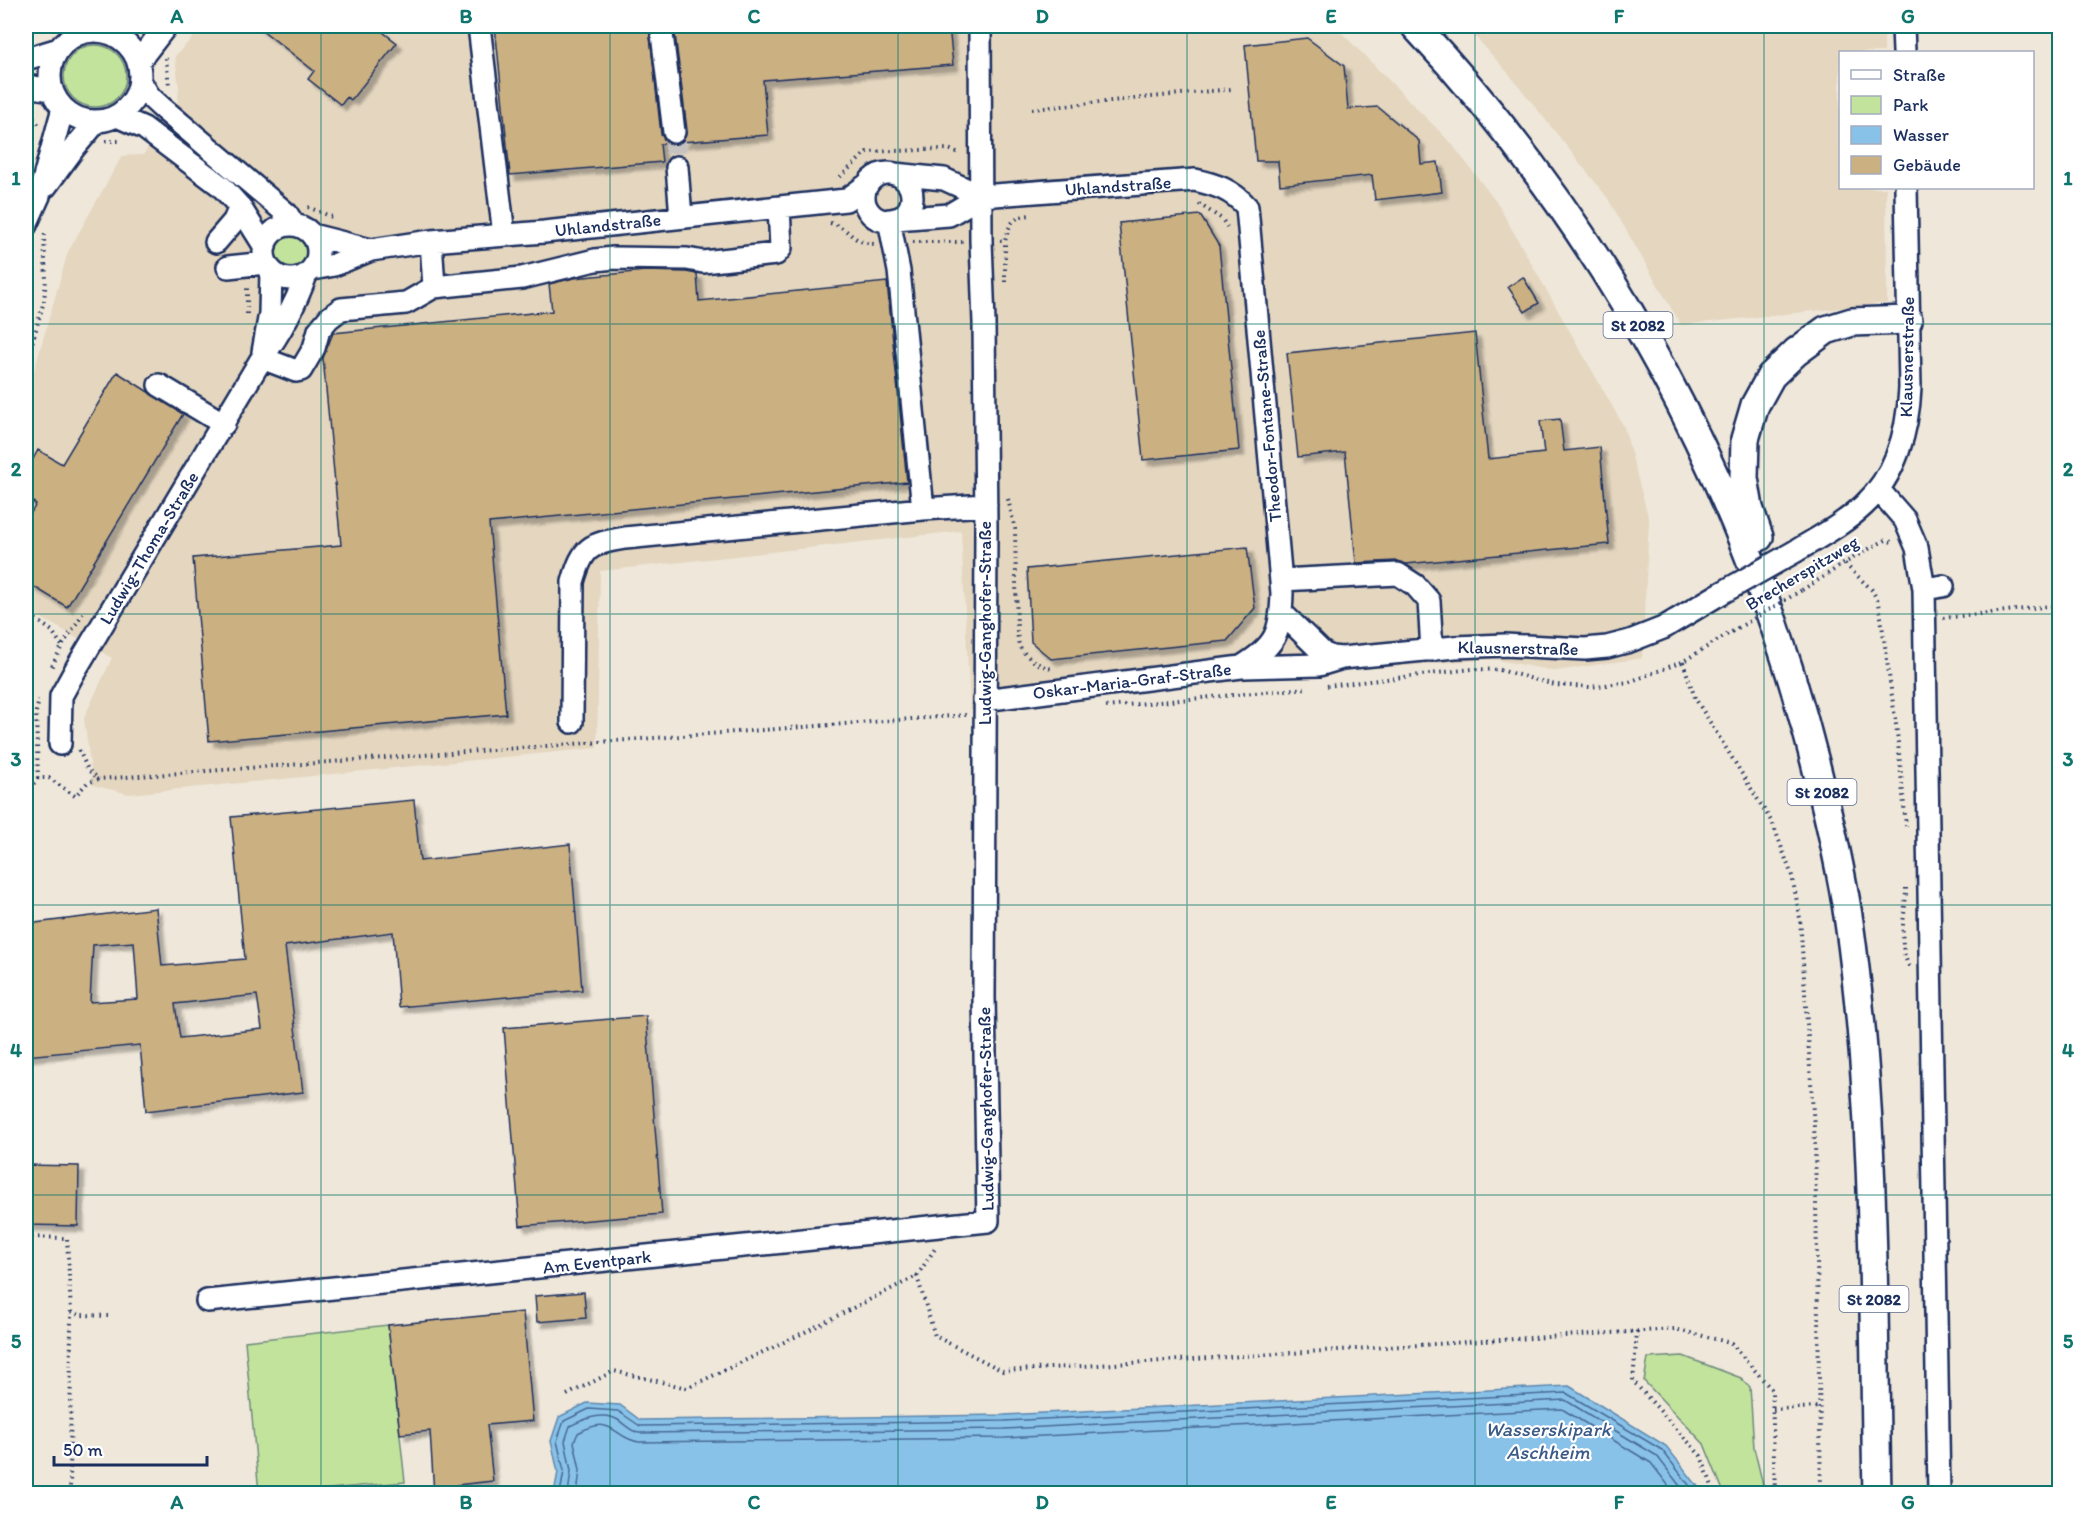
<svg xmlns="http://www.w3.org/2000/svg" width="2085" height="1519" font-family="Itim,sans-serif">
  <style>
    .built { fill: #e4d6bf }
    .green { fill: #c2e39c; stroke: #6e897d; stroke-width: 1.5 }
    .water { fill: #89c2e8; stroke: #5d87b1; stroke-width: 1.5 }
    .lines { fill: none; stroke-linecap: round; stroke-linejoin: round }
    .shore { stroke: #476a95; stroke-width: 1.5 }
    .building { fill: #cbb081; stroke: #1b2f5e; stroke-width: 1.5; fill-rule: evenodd; filter: url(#shadow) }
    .minor-tunnel { stroke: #c5c2c0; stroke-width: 21; stroke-dasharray: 21 10; stroke-linecap: butt }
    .minor-casing { stroke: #1b2f5e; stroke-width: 26 }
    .major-casing { stroke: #1b2f5e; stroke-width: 32 }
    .path { stroke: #1b2f5e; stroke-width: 4; stroke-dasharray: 1.5 4.5; stroke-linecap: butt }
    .minor { stroke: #fff; stroke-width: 21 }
    .major { stroke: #fff; stroke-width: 27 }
    .minor-bridge-casing { stroke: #1b2f5e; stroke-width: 26; stroke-linecap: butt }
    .path-bridge { stroke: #1b2f5e; stroke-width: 4; stroke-dasharray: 1.5 4.5; stroke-linecap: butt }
    .minor-bridge { stroke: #fff; stroke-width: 21 }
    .grid { fill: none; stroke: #0f766e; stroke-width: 1.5; stroke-opacity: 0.55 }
    .labels { text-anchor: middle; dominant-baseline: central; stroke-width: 4.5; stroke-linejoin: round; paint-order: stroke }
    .shield { fill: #fff; stroke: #5f6d8e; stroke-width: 1.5 }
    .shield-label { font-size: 16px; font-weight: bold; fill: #1b2f5e }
    .street-label { font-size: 18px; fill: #1b2f5e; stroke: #fff }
    .water-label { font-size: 20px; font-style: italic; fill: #3c5b87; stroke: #fff }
    .neatline { fill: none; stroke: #0f766e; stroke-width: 2 }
    .grid-label { font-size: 20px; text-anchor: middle; font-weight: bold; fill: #0f766e }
  </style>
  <defs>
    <filter id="shadow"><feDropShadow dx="5.5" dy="5.5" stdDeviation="1.5" flood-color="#0004"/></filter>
  </defs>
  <rect width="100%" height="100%" fill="#efe7d9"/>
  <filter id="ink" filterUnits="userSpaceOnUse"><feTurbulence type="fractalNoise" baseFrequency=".0167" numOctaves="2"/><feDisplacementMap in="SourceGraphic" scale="12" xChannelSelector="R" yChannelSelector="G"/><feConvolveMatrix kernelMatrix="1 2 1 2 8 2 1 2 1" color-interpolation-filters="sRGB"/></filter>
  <g filter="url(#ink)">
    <path class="built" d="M204,26H1335L1451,143L1497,203L1624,427L1649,520L1642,658L1555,671L1493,659L1335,671L970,709L961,531L600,571L597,748L129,794L93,785L84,718L112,658L26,609V399L68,252L122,156L143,155L177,111L179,88L175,56Z
      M1466,26H1884V52H1840V188H1886L1887,303L1681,325L1607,197L1510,75Z"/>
    <path class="green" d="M64 76a31 31 0 1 1 62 0a31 31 0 1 1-62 0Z
      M276 252a15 15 0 1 1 30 0a15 15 0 1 1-30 0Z
      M388,1325L405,1482L285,1493H259L245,1341Z
      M1683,1356L1741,1378L1750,1387L1754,1448L1765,1493H1724L1704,1444L1644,1381L1648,1358Z"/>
    <path class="water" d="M1569,1386L1666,1446L1703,1493H554L558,1472L551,1441L559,1417L587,1403L620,1405L640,1420L1004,1415Z"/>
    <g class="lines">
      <path class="shore" d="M560,1494L564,1471L557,1441L564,1421L589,1409L618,1411L640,1426L1004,1421L1566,1393L1662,1450L1696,1494
        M568,1494L571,1471L565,1441L570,1426C584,1419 603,1411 618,1420C626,1425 630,1431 639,1433L1004,1429L1565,1400L1657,1456L1686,1494
        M577,1494L580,1470L574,1442L578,1433C614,1413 612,1438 639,1442L1005,1438L1562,1409L1651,1463L1675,1494"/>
    </g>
    <path class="building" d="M257,26H375L397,43L351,100L347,97L341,105L308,79L314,71Z
      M495,26H649L661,134L664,139L668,143L660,144L662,162L510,175Z
      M674,26H949L953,65L763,80L768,135L681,142L685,137L687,130Z
      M1307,38L1344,66L1348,109L1378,107L1419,141L1421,164L1438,162L1442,192L1375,200L1372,175L1280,185L1278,161H1256L1245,45Z
      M1200,215L1219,246L1239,450L1143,460L1119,223Z
      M645,271L686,272L697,274L699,301L887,282L907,482L489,523L506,714L209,741L193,558L341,545L323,358L333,333L552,311L549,284L574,278Z
      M1523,277L1539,303L1525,312L1508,287Z
      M1475,333L1488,459L1544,453L1540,421L1560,419L1564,451L1600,447L1609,544L1406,564L1397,561L1356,563L1345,452L1298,457L1287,353Z
      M117,372L183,414L67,607L26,582V522L36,504L26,498V472L38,450L62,464Z
      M1247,547L1255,608L1227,641L1051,659L1031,642L1027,569Z
      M414,800L420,861L570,844L582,990L399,1007L393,932L285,946L303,1092L146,1111L140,1045L26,1056L27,924L156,908L162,966L245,959L231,817ZM134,942L138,999L90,1002L93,945ZM257,995L262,1029L180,1038L175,1004Z
      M646,1016L662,1214L520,1226L504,1028Z
      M26,1165L79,1166L78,1226L26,1225Z
      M584,1292L586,1318L537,1322L535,1296Z
      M523,1312L533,1421L487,1425L493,1481L457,1485L458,1492L434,1494L430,1431L400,1434L388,1325Z"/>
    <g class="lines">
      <path class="minor-tunnel" d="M674,132L677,167"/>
      <g class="minor-casing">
        <path id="minor" d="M479,26L504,235
          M661,26L674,132
          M1903,26L1904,52
          M50 76a45 45 0 1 1 90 0a45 45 0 1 1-90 0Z
          M26,59L59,49
          M138,62L166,26
          M140,81L149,96L161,107L287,214L294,225
          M26,86L52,90
          M117,116L144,128L222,187L240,207L265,247
          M677,167L681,217
          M864 197a24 24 0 1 1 48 0a24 24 0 1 1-48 0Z
          M894,174L944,179L981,196
          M46,186L74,148L97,121
          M895,219L949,215L981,196L1195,180C1217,185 1232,190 1247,207L1282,593C1281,633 1276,646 1241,667L984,700
          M889,220L899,271L923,509
          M26,225L39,196L63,108
          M264 252a27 27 0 1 1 54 0a27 27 0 1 1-54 0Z
          M312,235L371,250
          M431,241L434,287L522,278L595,260L614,258L687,259L703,262L776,254L781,248L779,207
          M216,242L234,221L240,207
          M228,267L266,263
          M313,269L334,265L371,250L431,241L544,232L846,200L868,184
          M263,352L270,313L271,271
          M262,358L296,371L301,370L314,348L319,330L329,318L341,309L406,303L434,287
          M159,385L224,424
          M1878,489L1905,520L1917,548L1924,589L1939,1494
          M1796,551C1819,537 1844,524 1864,505C1896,475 1908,430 1910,388L1906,188
          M1281,580L1398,574L1415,585L1429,601L1432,650
          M1924,589L1943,586
          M1282,613L1323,653L1331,657L1342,658
          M1244,667L1319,665L1342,658L1455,647L1505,645L1585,649L1607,647L1630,641L1663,628L1718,595
          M572,722L573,582C583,546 590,544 625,538L923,509L986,505
          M60,744L61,696L77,667L262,358C281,332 295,306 306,275
          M207,1301L988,1221L984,997L986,526L984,323L981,241L980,26"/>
      </g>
      <g class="major-casing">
        <path id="major" d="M1415,26C1609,233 1747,490 1816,766C1829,817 1841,869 1849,922C1876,1111 1873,1303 1877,1494
          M1759,537L1749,508L1744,478L1745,439L1755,405L1771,376L1796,352L1826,330L1852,322L1908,320"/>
      </g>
      <path class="path" d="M166,58L169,86
        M26,109L39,125
        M1032,109L1231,89
        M105,141H122
        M840,177L867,152L948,149L960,153
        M1199,204L1222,219L1227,227
        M308,207L332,217
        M830,223C852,228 849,243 876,244
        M1000,241H1005C1010,223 1012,217 1031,215
        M913,242H963
        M1005,282V241
        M247,314V286
        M26,365L44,301L46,279L44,238L45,234
        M1008,499L1015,529L1017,632C1018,637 1018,644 1020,647C1026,658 1042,668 1054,669
        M1845,564L1872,590L1879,603L1897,732L1906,826
        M1802,590C1830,573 1857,554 1886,540L1892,542
        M26,612L52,631L62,646
        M1943,618L2060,605
        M1683,662L1695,698L1773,824L1792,876L1800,918L1815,1142L1821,1494
        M52,666L62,646L83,613
        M1327,686L1472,669L1500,670L1555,685L1590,687L1629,682L1682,662L1738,628
        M1106,707L1307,688
        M79,750L88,770L99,779
        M38,778L36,712L39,700
        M26,793L38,778H49L75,796L87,783L99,779L966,715
        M1906,888C1906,915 1896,943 1910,968
        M26,1237L67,1238L71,1312L70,1494
        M917,1276L935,1336L1003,1371L1675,1329L1731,1343L1772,1390L1775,1494
        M71,1312L79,1315L110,1316
        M1637,1331L1633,1381L1701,1456L1715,1494
        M567,1395L614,1371L687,1388L803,1333L917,1276L936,1247
        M1773,1409L1820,1407"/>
      <use href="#minor" class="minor"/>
      <use href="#major" class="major"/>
      <g class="minor-bridge-casing">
        <path id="minor-bridge" d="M1718,595L1796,551"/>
      </g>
      <path class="path-bridge" d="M1738,628L1802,590"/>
      <use href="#minor-bridge" class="minor-bridge"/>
    </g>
  </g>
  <path class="grid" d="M321,26V1494M610,26V1494M898,26V1494M1187,26V1494M1475,26V1494M1764,26V1494M26,324H2060M26,614H2060M26,905H2060M26,1195H2060"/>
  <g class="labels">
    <g class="shield">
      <rect x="1603.5" y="312" width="69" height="26" rx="4.5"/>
      <rect x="1787.5" y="779" width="69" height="26" rx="4.5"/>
      <rect x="1839.5" y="1286" width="69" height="26" rx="4.5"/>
    </g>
    <g class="shield-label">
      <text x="1638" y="325">St 2082</text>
      <text x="1822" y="792">St 2082</text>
      <text x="1874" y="1299">St 2082</text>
    </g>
    <g class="street-label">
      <text transform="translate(1118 186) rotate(-4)">Uhlandstraße</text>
      <text transform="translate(608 225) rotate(-6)">Uhlandstraße</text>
      <text transform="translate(1907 357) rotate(-89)">Klausnerstraße</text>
      <text transform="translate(1267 426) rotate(-95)">Theodor-Fontane-Straße</text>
      <text transform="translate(149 548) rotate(-59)">Ludwig-Thoma-Straße</text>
      <text transform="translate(1802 573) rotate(-31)">Brecherspitzweg</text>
      <text transform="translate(985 623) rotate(-90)">Ludwig-Ganghofer-Straße</text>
      <text transform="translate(1518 648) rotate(1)">Klausnerstraße</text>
      <text transform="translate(1132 681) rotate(-7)">Oskar-Maria-Graf-Straße</text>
      <text transform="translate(986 1109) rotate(-91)">Ludwig-Ganghofer-Straße</text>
      <text transform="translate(597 1262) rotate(-6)">Am Eventpark</text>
    </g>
    <g class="water-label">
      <text x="1548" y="1429">Wasserskipark<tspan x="1548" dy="23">Aschheim</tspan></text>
    </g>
  </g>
  <rect width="2085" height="1519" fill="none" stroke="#fff" stroke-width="66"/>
  <rect x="1839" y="51" width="195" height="138" fill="#ffffff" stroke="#a4acbf" stroke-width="1.5"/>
  <rect x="1851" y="70" width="30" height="9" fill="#ffffff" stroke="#a4acbf" stroke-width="1.5"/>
  <text x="1893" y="81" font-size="18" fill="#1b2f5e">Straße</text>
  <rect x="1851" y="96" width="30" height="18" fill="#c2e39c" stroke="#a4acbf" stroke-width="1.5"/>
  <text x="1893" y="111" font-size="18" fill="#1b2f5e">Park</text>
  <rect x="1851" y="126" width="30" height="18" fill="#89c2e8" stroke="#a4acbf" stroke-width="1.5"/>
  <text x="1893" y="141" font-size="18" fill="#1b2f5e">Wasser</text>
  <rect x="1851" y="156" width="30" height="18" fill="#cbb081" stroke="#a4acbf" stroke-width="1.5"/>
  <text x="1893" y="171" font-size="18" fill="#1b2f5e">Gebäude</text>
  <path d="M54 1456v9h153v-9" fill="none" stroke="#1b2f5e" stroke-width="3"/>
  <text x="63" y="1456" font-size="18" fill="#1b2f5e" stroke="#ffffff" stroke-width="4.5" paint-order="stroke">50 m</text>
  <rect x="33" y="33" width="2019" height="1453" class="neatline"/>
  <g class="grid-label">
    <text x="177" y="23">A</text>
    <text x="466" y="23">B</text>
    <text x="754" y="23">C</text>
    <text x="1042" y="23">D</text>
    <text x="1331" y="23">E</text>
    <text x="1619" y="23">F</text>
    <text x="1908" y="23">G</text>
    <text x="16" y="185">1</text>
    <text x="2068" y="185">1</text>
    <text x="16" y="476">2</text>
    <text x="2068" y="476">2</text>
    <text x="16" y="766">3</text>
    <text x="2068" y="766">3</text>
    <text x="16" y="1057">4</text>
    <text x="2068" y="1057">4</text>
    <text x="16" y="1348">5</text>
    <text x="2068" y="1348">5</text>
    <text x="177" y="1509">A</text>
    <text x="466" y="1509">B</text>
    <text x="754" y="1509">C</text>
    <text x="1042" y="1509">D</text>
    <text x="1331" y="1509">E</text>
    <text x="1619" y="1509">F</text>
    <text x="1908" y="1509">G</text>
  </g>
</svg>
